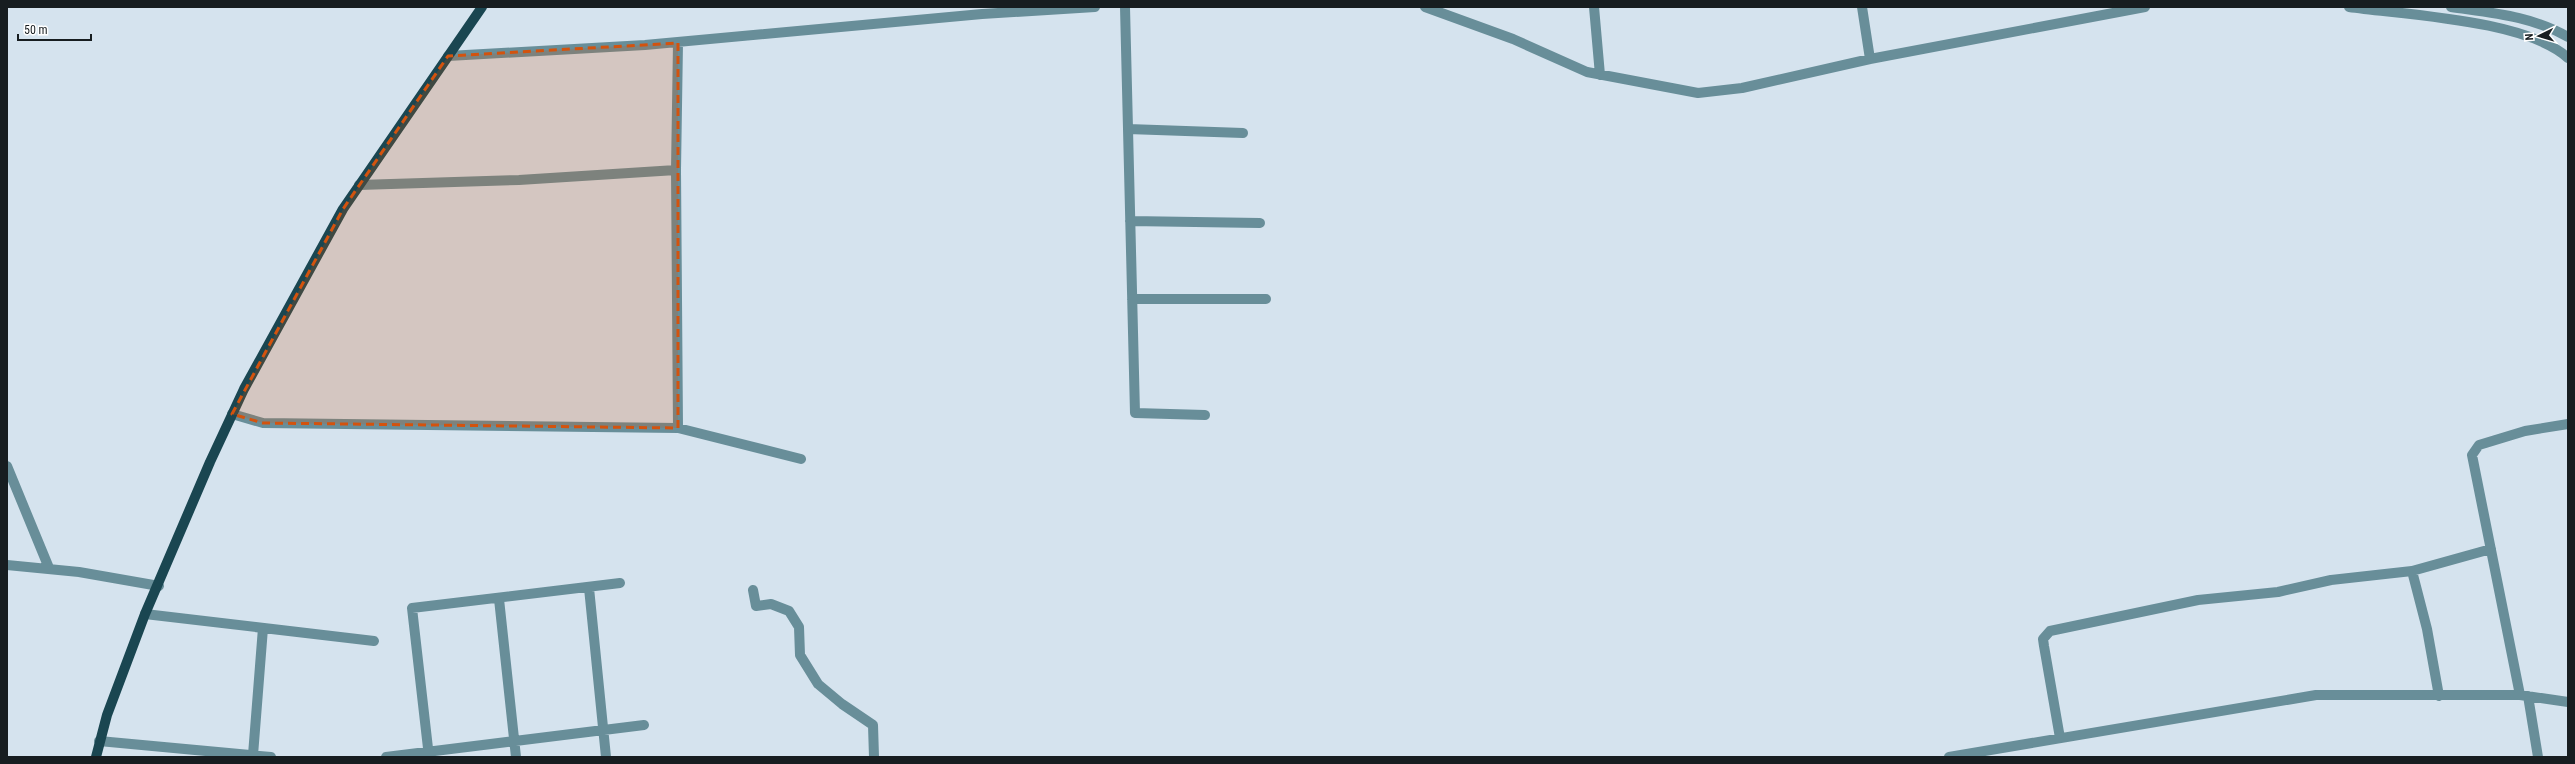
<svg xmlns="http://www.w3.org/2000/svg" width="2575" height="764" font-family="'Roboto Condensed',sans-serif">
  <style>
    .lines { fill: none; stroke-linecap: round; stroke-linejoin: round }
    .minor { stroke: #688e99; stroke-width: 10 }
    .major { stroke: #1a4651; stroke-width: 10 }
    .marked { fill: #d3530e; fill-opacity: 0.2; stroke: #d3530e; stroke-width: 3; stroke-dasharray: 8 5; stroke-linejoin: round }
  </style>
  <rect width="100%" height="100%" fill="#d5e3ee"/>
  <g class="lines">
    <path class="minor" d="M1125,7L1135,413L1205,415
      M1425,7L1513,39L1587,72L1698,93L1742,88L1870,59L2145,7
      M1594,7L1600,75
      M1862,7L1870,59
      M2349,7C2406,15 2527,20 2568,58
      M2451,7C2492,13 2532,16 2568,37
      M448,56L645,45L982,14L1095,7
      M1128,129L1243,133
      M359,185L519,180L676,170
      M1130,221L1260,223
      M1132,299H1266
      M232,414L263,423L678,428L801,459
      M678,428L676,170L678,43
      M7,466L49,568
      M7,565L79,572L159,586
      M2412,571L2427,629L2439,696
      M589,588L606,757
      M753,590L756,606L771,604L789,611L799,627L800,655L818,684L842,704L873,725L874,757
      M499,599L516,757
      M145,614L374,641
      M2520,695L2472,455L2479,445L2525,431L2568,424
      M2528,696L2538,757
      M2060,738L2044,646L2043,639L2050,631L2198,600L2278,592L2331,580L2412,571L2491,549
      M99,741L271,757
      M253,755L263,628
      M386,757L644,725
      M429,757L412,608L620,583
      M1949,757L2316,695H2520L2568,702"/>
    <path class="major" d="M96,757L107,715L145,614L210,462L244,389L343,209L482,7"/>
  </g>
  <path class="marked" d="M678,43V428L263,423L232,414L343,209L448,56Z"/>
  <rect width="2575" height="764" fill="none" stroke="#171d20" stroke-width="16"/>
  <g transform="translate(2539 36) rotate(265)" stroke="#ffffff" stroke-width="3" paint-order="stroke">
  <path d="M0-3L7 15L0 10L-7 15Z" fill="#171d20"/>
  <text y="-6" font-size="11" font-weight="bold" text-anchor="middle" fill="#171d20">N</text>
  </g>
  <path d="M18 34v6h73v-6" fill="none" stroke="#171d20" stroke-width="2"/>
  <text x="24" y="34" font-size="12" fill="#171d20" stroke="#ffffff" stroke-width="3" paint-order="stroke">50 m</text>
</svg>
